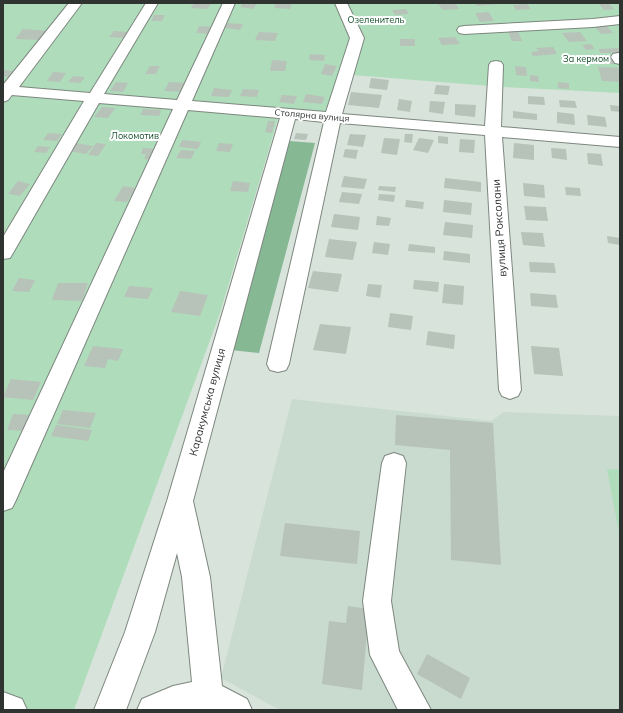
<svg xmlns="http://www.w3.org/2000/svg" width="623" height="713" font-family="Mulish,sans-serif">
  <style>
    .built { fill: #c9dbce }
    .green { fill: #afddbb }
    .forest { fill: #85b893 }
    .building { fill: #b7c2b9 }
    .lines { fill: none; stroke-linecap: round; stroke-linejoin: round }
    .minor-casing { stroke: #7d877f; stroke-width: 2 }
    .minor { fill: #fff; fill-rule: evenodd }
    .labels { text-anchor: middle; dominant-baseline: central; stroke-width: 4; stroke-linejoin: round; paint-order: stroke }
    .far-park-label { font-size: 9px; fill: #144f2b; stroke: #fff }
    .far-street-label { font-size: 9px; fill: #303431; stroke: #fff }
    .street-label { font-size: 11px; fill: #303431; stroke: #fff }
  </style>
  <rect width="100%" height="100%" fill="#d8e3db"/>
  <path class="built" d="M292,399L491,421L504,412L620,416V710H280L221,678Z"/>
  <path class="green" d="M3,3H620V93L503,87L339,74L327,112L281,109L220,313L74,710H3Z
    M607,469L620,470V538Z"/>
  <path class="forest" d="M289,141L315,143L259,353L231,350Z"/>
  <path class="building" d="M194,3H202L211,4L207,9L191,8Z
    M243,3H249L257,4L253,9L240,7Z
    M276,3H292L290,9L274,8Z
    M455,3L459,9L443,10L438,4Z
    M475,3H500V4L477,6Z
    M598,3H608L614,9L604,10Z
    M527,4L531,9L516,10L513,5Z
    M406,9L409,14L395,15L392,10Z
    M489,12L494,21L480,22L475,13Z
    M154,15H165L162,21H151Z
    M372,17L376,23L358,25L355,18Z
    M228,23L243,24L240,30L224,28Z
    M199,26L214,27L211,34L196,33Z
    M607,26L613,33L601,34L595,27Z
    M23,29L50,31L43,40L15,39Z
    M114,31L129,32L125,38L109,37Z
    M518,31L522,41H512L508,32Z
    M259,32L278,33L275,41L255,40Z
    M580,32L587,41L569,42L562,33Z
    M455,37L460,44L442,45L438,38Z
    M400,39H415V46H400Z
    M591,44L595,49L586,50L582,45Z
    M553,47L557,54L533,56L531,52L539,51L536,48Z
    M618,48L620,53H601L598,49Z
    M310,54L325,55L324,61L309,60Z
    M591,55H610L615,64H596Z
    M272,60L287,61L285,71H270Z
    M325,64L337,66L332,76L321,74Z
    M150,66H160L156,74H145Z
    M515,66L526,67L527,76L516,75Z
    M598,67L620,68V82L602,81Z
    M3,70L13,71L9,77L3,76Z
    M53,72L66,73L60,82L47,81Z
    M530,75L538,76L539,82L530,81Z
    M73,76L85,77L80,83L68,82Z
    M371,78L389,80L387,90L369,88Z
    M116,82L128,83L123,92L110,91Z
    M169,82L189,83L184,92L164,91Z
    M558,82L569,83V89L558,88Z
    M436,85L450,86L448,95L434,94Z
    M214,88L232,90L229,97L211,96Z
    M243,89L259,90L257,97L240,96Z
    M351,92L382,95L379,108L348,105Z
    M306,94L325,97L322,104L303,102Z
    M282,95L297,96L294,104L279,102Z
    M528,96L544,97L545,105L528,104Z
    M399,99L412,101L410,112L397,110Z
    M559,100L575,101L577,108L560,107Z
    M430,101L445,102L443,114L429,112Z
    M455,104L476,105L475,117L455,115Z
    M610,105L619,106L620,112L611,111Z
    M102,107L115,108L108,118L94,117Z
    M143,109L161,110L159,116L140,115Z
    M513,111L537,114V120L513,118Z
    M557,112L574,114L575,125L557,123Z
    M587,115L605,117L607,127L588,125Z
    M268,121H275L272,133L265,132Z
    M48,133L62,134L57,141L43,140Z
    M296,133L308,134L306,140L294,139Z
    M350,134L366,135L363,147L347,145Z
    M405,134H413L412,143L404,142Z
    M438,136L448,137V144L438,143Z
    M384,138L400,139L397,155L381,153Z
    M419,138L434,140L428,153L413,150Z
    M460,139L475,140L474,153L459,152Z
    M182,140L201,142L198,149L179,147Z
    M76,143L93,146L86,154L69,151Z
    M96,143L106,144L98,156L88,155Z
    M219,143L233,144L230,152L216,151Z
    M514,143L534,145V160L513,158Z
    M38,146L50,147L46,153L34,152Z
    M143,148L157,149L152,160L144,159L146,154H141Z
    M551,148L566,149L567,160L552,158Z
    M345,149L358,150L356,159L343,157Z
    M181,150L195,151L191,159L176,158Z
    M587,153L601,154L603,166L588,164Z
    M344,176L367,179L364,189L341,187Z
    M445,178L481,182V192L444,188Z
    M18,181L30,184L20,196L8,194Z
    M233,181L250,183L248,192L230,191Z
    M523,183L544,185L545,198L524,196Z
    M123,186L136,188L127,202L114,201Z
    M379,186L396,187L395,192L378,190Z
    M565,187L580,188L581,196L566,195Z
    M342,192L362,194L359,204L339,202Z
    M379,194L395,195L394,202L378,200Z
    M406,200L424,202L423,209L405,207Z
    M444,200L472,203L471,215L443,212Z
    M524,206L546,207L548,221L526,220Z
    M334,214L360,217L358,230L331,227Z
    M377,216L391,218L389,226L376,225Z
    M445,222L473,225L472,238L443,235Z
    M521,232L543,233L545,247L523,245Z
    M607,236L620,238V245L608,243Z
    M329,239L357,242L353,260L325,257Z
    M374,242L390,244L388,255L372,253Z
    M409,244L435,247V253L408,251Z
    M444,251L470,254V263L443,260Z
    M529,262L554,263L556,273L530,272Z
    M313,271L342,274L338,292L308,288Z
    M19,278L35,280L29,292L12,291Z
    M414,280L439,282L438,292L413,289Z
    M58,283H88L82,301L52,300Z
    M368,284L382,285L380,298L366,296Z
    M444,284L464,286L463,305L442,303Z
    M129,286L153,288L148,299L124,297Z
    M180,291L208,295L200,316L171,312Z
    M530,293L556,295L558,308L531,306Z
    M390,313L413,316L411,330L388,327Z
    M320,324L351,327L346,354L313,350Z
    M428,331L455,335L454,349L426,345Z
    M93,346L123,349L118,361L108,359L105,368L84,366Z
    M531,346L559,348L563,376L534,374Z
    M11,379L41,382L33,400L3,397Z
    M63,410L96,413L90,428L57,424Z
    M13,414L32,415L26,431L7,430Z
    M396,415L493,423L501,565L451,560L450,450L395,445Z
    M56,425L92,430L88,441L51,436Z
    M285,523L360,531L357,564L280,556Z
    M348,606L369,609L362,690L322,684L329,621L346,623Z
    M427,654L470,678L461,699L417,674Z"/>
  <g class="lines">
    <g class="minor-casing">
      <path id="minor" d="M69,3H82L19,87L90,93L146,3H158L104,94L177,100L223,3H235L192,101L326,112L350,38L335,3H347L364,38L342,114L485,126L489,65L491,62L496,61L501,62L503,65L501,127L620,137V147L502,137L521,390L518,396L510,399L502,396L499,390L485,135L340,123L289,364L286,370L278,372L270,370L267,364L324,122L295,119L193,501L210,577L222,686L247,699L252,710H137L142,699L173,686L192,682L182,577L177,553L155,632L126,710H94L125,632L167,501L280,118L188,110L16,500L12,508L3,511V473L173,109L99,103L13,253L10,258L3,259V237L84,101L12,95L8,100L3,102V85Z
        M620,16V24L593,27L464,34L459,33L457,30L459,27L464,26L593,19Z
        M618,53H620V64L615,63L611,57L613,54Z
        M394,453L403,456L406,463L391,601L399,651L431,710H398L370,655L363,601L382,463L385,456Z
        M3,692L22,699L27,710H3Z"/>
    </g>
    <use href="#minor" class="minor"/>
  </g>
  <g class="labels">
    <g class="far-park-label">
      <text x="376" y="19">Озеленитель</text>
      <text x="586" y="58">За кермом</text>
      <text x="135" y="135">Локомотив</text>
    </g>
    <g class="far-street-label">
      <text transform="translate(312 115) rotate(5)">Столярна вулиця</text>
    </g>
    <g class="street-label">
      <text transform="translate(499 228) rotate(-94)">вулиця Роксолани</text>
      <text transform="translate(207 402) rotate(-75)">Каракумська вулиця</text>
    </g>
  </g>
  <rect width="623" height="713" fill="none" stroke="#303431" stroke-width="8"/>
</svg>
